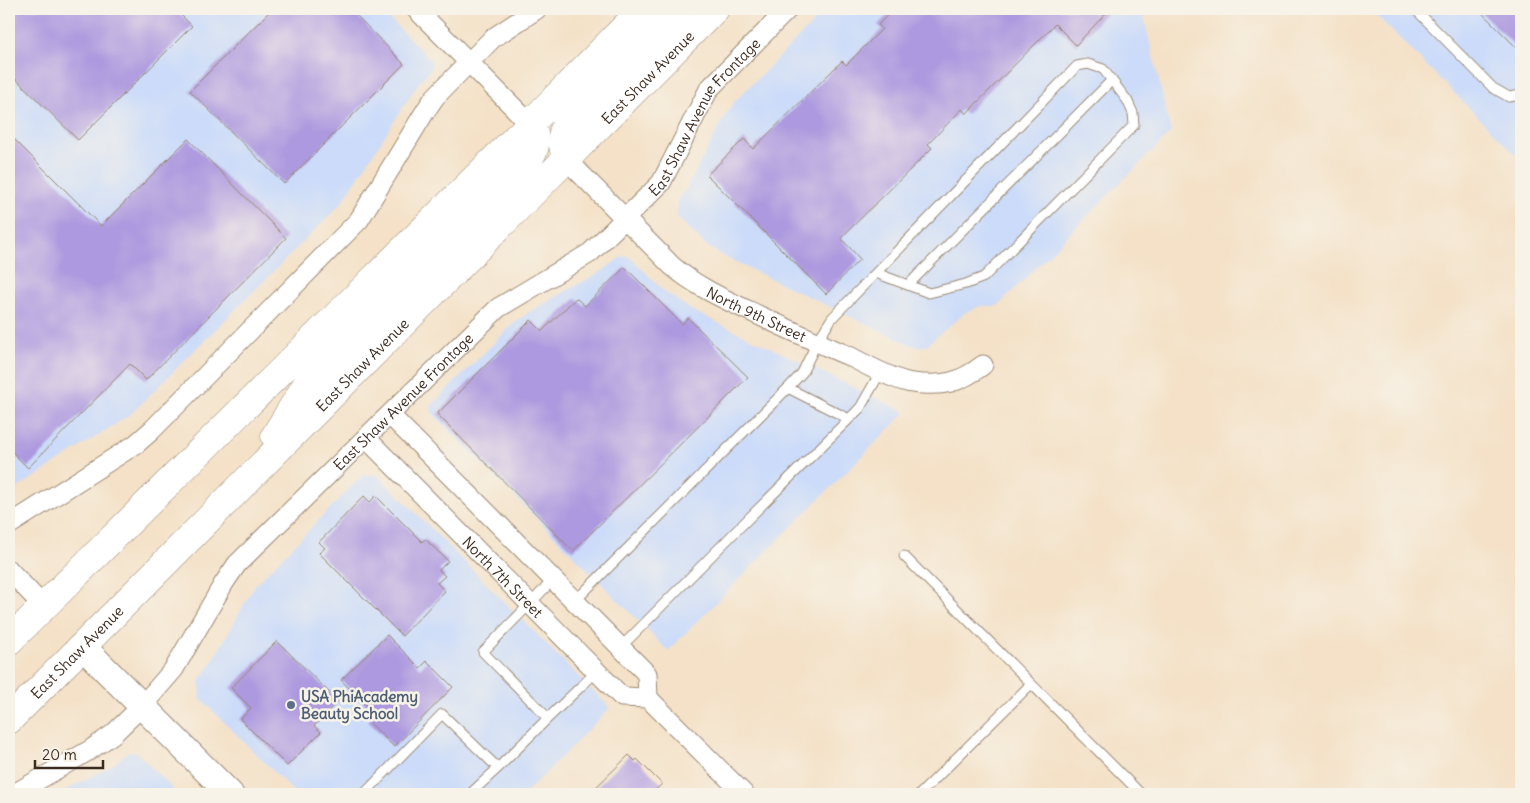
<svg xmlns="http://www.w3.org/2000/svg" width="1530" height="803" font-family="Delius,sans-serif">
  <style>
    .built { fill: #cbdbf9 }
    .building { fill: #ad99df }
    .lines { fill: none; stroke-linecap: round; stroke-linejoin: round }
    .lane-casing { stroke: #988672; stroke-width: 11 }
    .street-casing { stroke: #988672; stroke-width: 21 }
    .secondary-casing { stroke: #988672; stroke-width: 28 }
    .primary-casing { stroke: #988672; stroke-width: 29 }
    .lane { stroke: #fff; stroke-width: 9 }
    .street { stroke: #fff; stroke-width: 19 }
    .secondary { stroke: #fff; stroke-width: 26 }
    .primary { stroke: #fff; stroke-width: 28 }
    .service-dot { fill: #5c6f8a; stroke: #f7f3e8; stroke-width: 2 }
    .labels { text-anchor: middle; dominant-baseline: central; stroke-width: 5; stroke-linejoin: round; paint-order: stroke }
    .street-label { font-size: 15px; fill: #3b2a1e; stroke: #f7f3e8 }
    .service-label { font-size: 15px; font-weight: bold; fill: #4e5e75; stroke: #f7f3e8; text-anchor: start }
  </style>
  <rect width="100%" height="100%" fill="#f7f3e8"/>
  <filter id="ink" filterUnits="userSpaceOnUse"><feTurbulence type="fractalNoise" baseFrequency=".02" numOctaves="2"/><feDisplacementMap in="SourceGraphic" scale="10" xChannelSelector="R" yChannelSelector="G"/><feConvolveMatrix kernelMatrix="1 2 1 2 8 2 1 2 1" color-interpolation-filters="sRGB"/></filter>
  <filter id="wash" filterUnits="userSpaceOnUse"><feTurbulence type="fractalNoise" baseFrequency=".0096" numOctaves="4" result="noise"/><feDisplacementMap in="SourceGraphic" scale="20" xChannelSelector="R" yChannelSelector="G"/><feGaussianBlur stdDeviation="1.12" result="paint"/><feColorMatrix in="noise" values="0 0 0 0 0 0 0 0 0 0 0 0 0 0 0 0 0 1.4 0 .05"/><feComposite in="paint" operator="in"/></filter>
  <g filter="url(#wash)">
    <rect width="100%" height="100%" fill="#f4e1c7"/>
    <path class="built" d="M9,9H380L431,60L432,64L431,69L418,84L341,204L131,414L9,494Z
      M827,9H1153L1144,18L1171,132L998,306H981L966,312L927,345L919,347L911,345L725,257L705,245L677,217V201L686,189L726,114L735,101Z
      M1370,9H1521V153L1518,157Z
      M627,256L631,258L665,292L691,310L906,412L668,651L432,413L431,409L433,404L513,324L531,311L604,270L621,257Z
      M363,475H378L610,708L525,794H296L200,698V680L210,666L255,585Z
      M132,751L136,752L178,794H59L113,765L128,752Z"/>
    <g id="blocks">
      <path class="building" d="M9,9H175L192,26L78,140L9,72Z
        M272,9H350L404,64L284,184L190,91Z
        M893,9H1110L1076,45L1055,24L966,114L962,109L928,144L932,148L841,238L860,259L826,294L707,175L744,139L753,149L842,61L846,65L882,29L878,25Z
        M1478,9H1521V52Z
        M9,134L101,226L188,139L286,238L146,380L130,364L28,468L9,449Z
        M625,267L682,324L688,318L748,377L573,551L437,414L531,320L542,331L576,298L585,306Z
        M364,496L370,502L376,496L422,542L425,539L448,561L439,570L445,576L437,583L445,591L402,636L319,553L325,548L319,542Z
        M387,635L420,668L427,661L453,687L394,747L368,721L375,714L341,680Z
        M277,641L338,701L314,726L321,732L287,766L240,719L251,708L231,688Z
        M629,755L635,761L637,759L662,784L651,794H589Z"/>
    </g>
  </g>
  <g filter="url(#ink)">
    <use href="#blocks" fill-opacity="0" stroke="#988672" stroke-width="1"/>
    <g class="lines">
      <g class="lane-casing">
        <path id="lane" d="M1415,9L1493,88L1509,97L1521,95
          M876,273L929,293L966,284L984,277L1134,125L1133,113L1127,100L1103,69L1088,64L1077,66L832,318L817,342L802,373L788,388L849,419L860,408L881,371
          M908,285L1112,80
          M904,556L1141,794
          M553,580L483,652L548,718L597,671
          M575,601L788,388
          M621,647L749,518L849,419
          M364,794L442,714L498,768L548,718
          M470,794L498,768
          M920,794L1031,684"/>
      </g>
      <g class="street-casing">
        <g id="street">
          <path d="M416,9L530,124"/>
          <path id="s1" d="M566,159L672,266C698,288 728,301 758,315C788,329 818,343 849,356C864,364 896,381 912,383C942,387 960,383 983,365"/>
          <path d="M390,415L647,674L648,698L744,794"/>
          <path id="s2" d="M366,438L622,697L648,698"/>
          <path d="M9,525L136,444L152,430L359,220L426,110L435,97L493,38L537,9"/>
          <path d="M9,570L43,606"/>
          <path id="s3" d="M14,794L90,750L113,734L142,706L174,669L224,583L237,564L498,308L590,253L661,183L709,89L788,9"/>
        </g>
      </g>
      <g class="secondary-casing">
        <path id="secondary" d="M82,646L230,794"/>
      </g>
      <g class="primary-casing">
        <g id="primary">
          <path d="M566,159C561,139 560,136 569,117L677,9"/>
          <path d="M275,436L308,382L524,166C536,150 539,142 530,124"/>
          <path d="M9,641L530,124L643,9"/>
          <path id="s4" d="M9,720L715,9"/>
        </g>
      </g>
      <use href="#lane" class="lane"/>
      <use href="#street" class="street"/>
      <use href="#secondary" class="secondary"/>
      <use href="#primary" class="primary"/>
    </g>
  </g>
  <circle class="service-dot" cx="291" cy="705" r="5"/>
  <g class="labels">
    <g class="street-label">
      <text stroke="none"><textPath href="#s4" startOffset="906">East Shaw Avenue</textPath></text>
      <text stroke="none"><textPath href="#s3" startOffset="980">East Shaw Avenue Frontage</textPath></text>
      <text stroke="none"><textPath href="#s1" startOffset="248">North 9th Street</textPath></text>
      <text stroke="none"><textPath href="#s4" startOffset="501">East Shaw Avenue</textPath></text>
      <text stroke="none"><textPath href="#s3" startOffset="560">East Shaw Avenue Frontage</textPath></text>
      <text stroke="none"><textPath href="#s2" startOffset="195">North 7th Street</textPath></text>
      <text stroke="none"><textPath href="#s4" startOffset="96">East Shaw Avenue</textPath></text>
    </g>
    <g class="service-label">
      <text x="301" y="696">USA PhiAcademy<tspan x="301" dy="17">Beauty School</tspan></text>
    </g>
  </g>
  <rect width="1530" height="803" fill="none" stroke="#f7f3e8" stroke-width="30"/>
  <path d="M35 760v8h68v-8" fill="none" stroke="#3b2a1e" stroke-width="2.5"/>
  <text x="42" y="760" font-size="15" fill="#3b2a1e" stroke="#f7f3e8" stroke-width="4" paint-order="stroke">20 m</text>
</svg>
